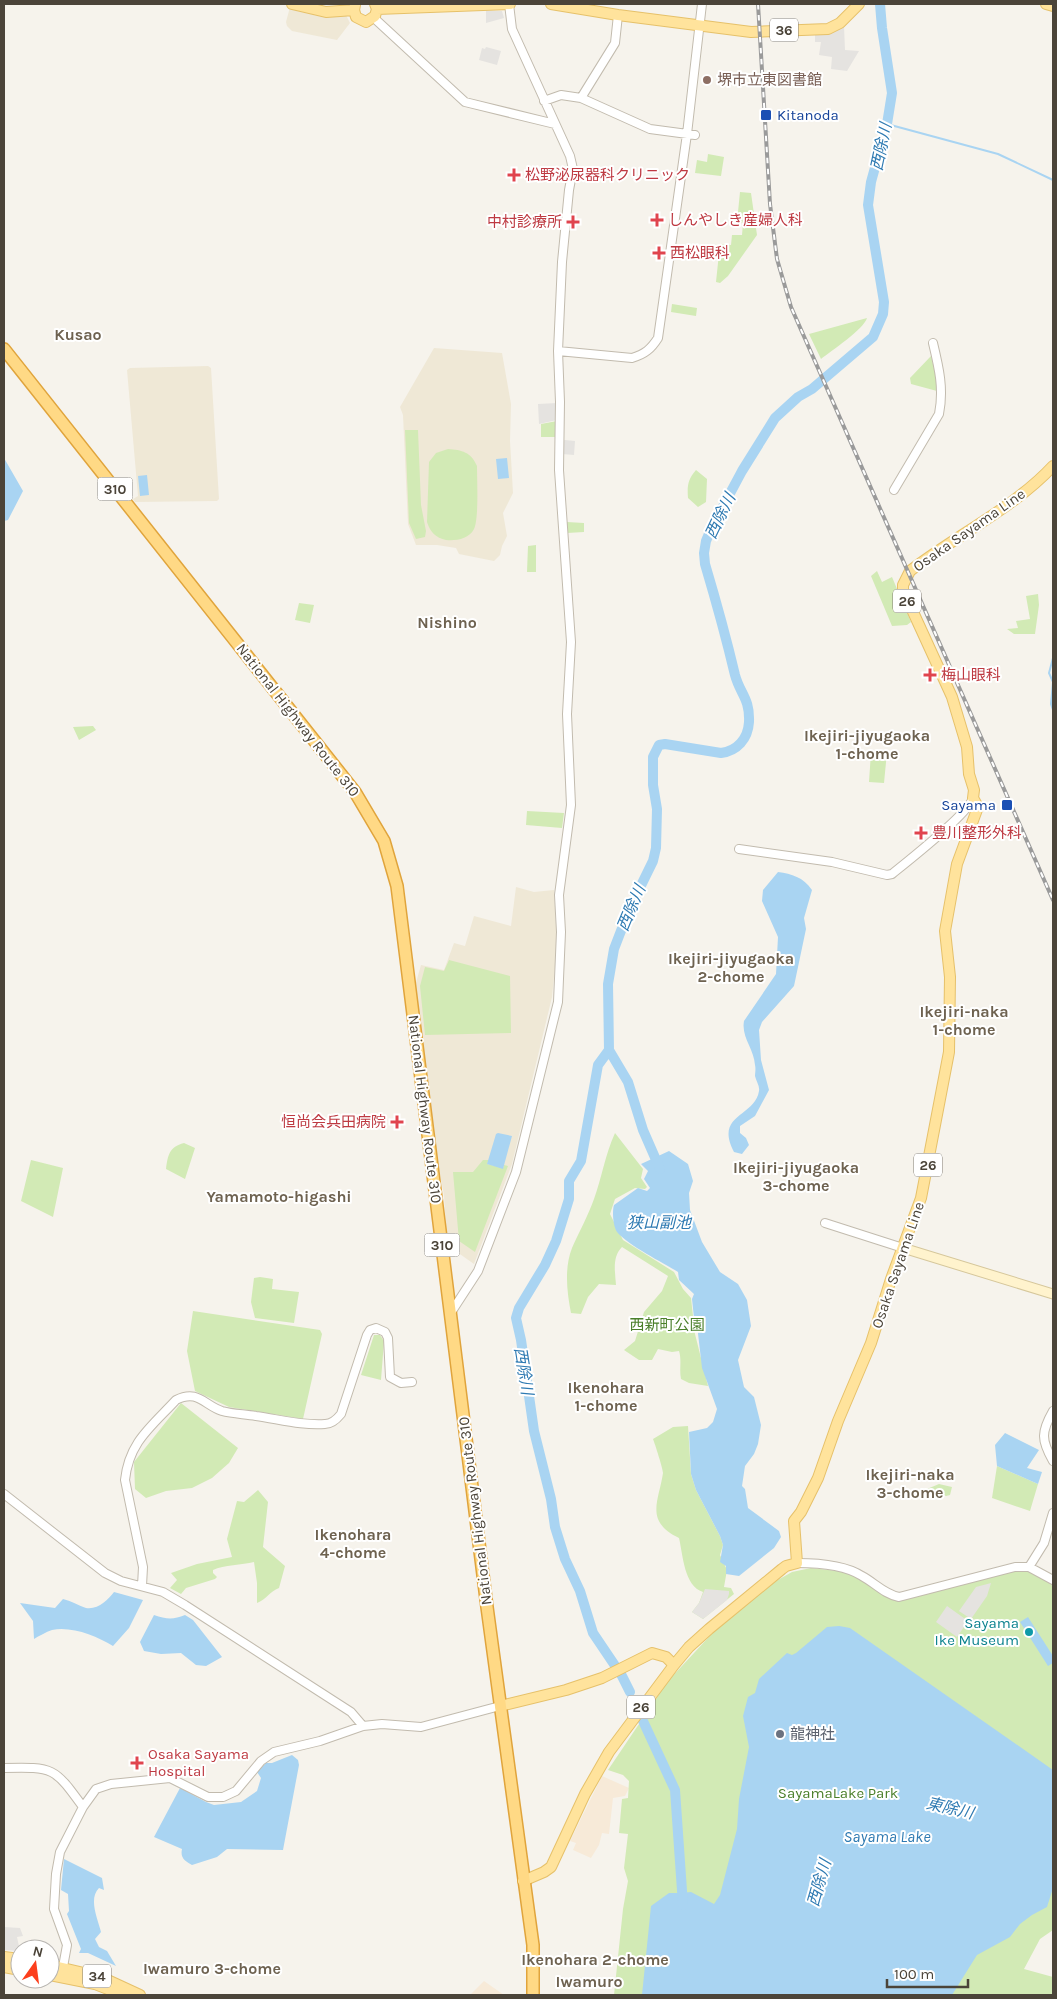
<svg xmlns="http://www.w3.org/2000/svg" width="1057" height="1999" font-family="Karla,'Noto Sans JP',sans-serif">
  <style>
    .commercial { fill: #f7ead8 }
    .education { fill: #efe8d6 }
    .green { fill: #d2eab5 }
    .parking { fill: #e5e3e0 }
    .water { fill: #a9d4f2 }
    .lines { fill: none; stroke-linecap: round; stroke-linejoin: round }
    .stream { stroke: #a9d4f2; stroke-width: 2 }
    .river { stroke: #a9d4f2; stroke-width: 10 }
    .tertiary-casing { stroke: #c2bbae; stroke-width: 10 }
    .secondary-casing { stroke: #d6c79b; stroke-width: 11 }
    .primary-casing { stroke: #e6c16a; stroke-width: 12 }
    .trunk-casing { stroke: #e0a43c; stroke-width: 14 }
    .tertiary { stroke: #fff; stroke-width: 8 }
    .secondary { stroke: #fff3cd; stroke-width: 9 }
    .primary { stroke: #ffe39c; stroke-width: 10 }
    .trunk { stroke: #ffd985; stroke-width: 11 }
    .rail-casing { stroke: #9a9a9a; stroke-width: 4 }
    .rail { stroke: #fff; stroke-width: 2; stroke-dasharray: 5.5; stroke-linecap: butt }
    .education-dot { fill: #8d6e63; stroke: #fff; stroke-width: 2 }
    .transit-dot { fill: #1a4fb4; stroke: #fff; stroke-width: 2 }
    .health-dot { fill: #e0444e; stroke: #fff; stroke-width: 2 }
    .culture-dot { fill: #0f9aa8; stroke: #fff; stroke-width: 2 }
    .worship-dot { fill: #6b7280; stroke: #fff; stroke-width: 2 }
    .labels { text-anchor: middle; dominant-baseline: central; stroke-width: 4; stroke-linejoin: round; paint-order: stroke }
    .shield { fill: #fff; stroke: #817c74; stroke-width: 1 }
    .shield-label { font-size: 14px; font-weight: bold; fill: #4b4439 }
    .education-label { font-size: 15px; fill: #785e54; stroke: #fff; text-anchor: start }
    .transit-label { font-size: 15px; fill: #164399; stroke: #fff; text-anchor: start }
    .health-label { font-size: 15px; fill: #be3a42; stroke: #fff; text-anchor: start }
    .street-label { font-size: 15px; fill: #4b4439; stroke: #fff }
    .park-label { font-size: 15px; fill: #4a7f2a; stroke: #fff }
    .culture-label { font-size: 15px; fill: #0d838f; stroke: #fff; text-anchor: end }
    .worship-label { font-size: 15px; fill: #5b616d; stroke: #fff; text-anchor: start }
    .water-label { font-size: 16px; font-style: italic; fill: #2e7ab2; stroke: #fff }
    .neighbourhood-label { font-size: 16px; font-weight: bold; fill: #6e6250; stroke: #fff }
  </style>
  <rect width="100%" height="100%" fill="#f6f3ec"/>
  <path class="commercial" d="M602,1776L629,1788L625,1796L613,1798L609,1834L602,1833L599,1845L591,1858L573,1850L576,1843L570,1841Z
    M484,1981L504,1995H470Z"/>
  <path class="education" d="M290,7L320,15H346L350,23L337,40L292,31L287,26L286,22Z
    M434,348L502,353L511,404L510,441L513,493L503,513L507,536L502,546L500,555L494,561L459,554L456,548L437,545H416L408,524L403,415L400,407Z
    M208,366L211,368L219,499L217,501L135,502L133,499L138,496L127,370L130,368Z
    M516,887L534,892L554,890L557,946L552,997L512,1164L474,1264L447,1245L444,1195L436,1154L415,986L421,965L444,970L454,943L465,946L474,916L511,926Z"/>
  <path class="green" d="M708,154L724,157L721,176L695,173L697,160L707,162Z
    M740,192L751,193L757,235L728,276L720,283L716,282L720,244L731,245L732,235H742L743,223L737,222Z
    M672,304L697,308L696,316L671,312Z
    M867,318C864,329 831,351 821,359L809,334Z
    M931,356L936,377L937,391L911,384L910,378Z
    M557,421V434L555,437H541V424Z
    M405,430H418L421,505L426,531L425,537L416,539L409,523Z
    M448,449C462,450 471,452 477,466C477,479 479,519 474,529C469,539 456,541 446,540C436,538 430,532 427,522L429,462L436,453Z
    M696,470L707,479L706,502L698,507L688,498C687,486 688,479 696,470Z
    M567,522L584,523V532L567,533Z
    M536,545V572H527L528,546Z
    M877,571L882,582L892,577L911,622L907,625L892,626L871,576Z
    M1038,594L1039,605L1035,634H1014L1007,629L1018,628L1016,621L1030,619L1026,596Z
    M299,603L314,605L310,623L295,620Z
    M93,726L96,730L79,740L73,727Z
    M871,752H887L884,783L869,782Z
    M527,811L564,813L562,828L526,825Z
    M449,960L510,976L511,1033L425,1035L420,986L425,967L444,971Z
    M615,1133L643,1169L641,1178L647,1187L645,1189L635,1188L615,1199L610,1214L623,1240L674,1272L683,1289L691,1298L695,1334L708,1386L689,1383L681,1379C679,1369 682,1361 679,1351L672,1352L658,1349L652,1360H639L624,1350L635,1341L644,1312L662,1291L668,1276L622,1247C612,1257 615,1271 616,1285L599,1284L588,1297L581,1314L571,1313C567,1293 564,1268 572,1248C579,1232 588,1216 594,1199C602,1177 605,1155 615,1133Z
    M184,1143L195,1148L185,1179L166,1169C168,1155 169,1147 184,1143Z
    M31,1160L63,1168L53,1217L21,1201Z
    M483,1160H489L487,1164L503,1168L504,1165L508,1166L475,1252L459,1241L453,1172H473Z
    M260,1277L273,1279L272,1289L299,1292L294,1323L255,1318L251,1302L254,1278Z
    M193,1311L320,1330L322,1334L303,1419L229,1407L195,1391L187,1351Z
    M374,1335H380L384,1341L381,1380L361,1375Z
    M181,1403L238,1448L229,1463L212,1478L192,1488L166,1491L146,1498L135,1489L134,1462Z
    M688,1426L691,1474L696,1490L720,1536L723,1545L720,1555L727,1570L724,1587L731,1588L734,1594L703,1619L692,1612L699,1603L703,1592C684,1586 683,1555 679,1538C644,1521 659,1501 663,1473C663,1469 655,1444 653,1439L673,1427Z
    M997,1466L1038,1484L1030,1511L992,1498Z
    M939,1484L952,1487L950,1495L946,1496L927,1489Z
    M258,1490L268,1502L263,1547L285,1566L279,1588C270,1591 266,1600 257,1603V1583L254,1562C242,1565 224,1565 213,1570V1573L217,1577L215,1579L186,1588L181,1594L170,1588L177,1580L171,1573L197,1564L232,1557L227,1539L237,1501L244,1502Z
    M811,1568L847,1572L897,1600L913,1597L1010,1572C1031,1569 1037,1574 1053,1586V1930L1040,1939L1024,1969L1053,1977V1995H614L623,1909L628,1881L624,1868L628,1834L619,1833L622,1799L628,1798L629,1781L623,1775L608,1770L668,1681L720,1625L776,1581L792,1572Z"/>
  <path class="parking" d="M486,11H502L504,18L486,23Z
    M844,26L845,50L859,51L847,71L831,69L832,57L819,55L821,42H815V32Z
    M486,47L501,51L497,65L479,60L482,48L485,49Z
    M557,403V420L539,424L538,404Z
    M565,440L575,441L574,455L562,454V441Z
    M991,1583L987,1596L971,1619L959,1611L976,1587Z
    M705,1589L729,1591V1594L727,1600L703,1619L692,1612L699,1603Z
    M947,1606L968,1621L957,1637L936,1622Z
    M4,1927L20,1928L23,1936L17,1937L20,1951L4,1950Z"/>
  <path class="water" d="M4,458L23,491L8,520L4,521Z
    M507,458L509,478L498,479L496,459Z
    M147,475L149,495L140,496L138,476Z
    M778,872C792,874 803,877 812,890L804,918L806,929L794,986L762,1022L759,1030L761,1060L769,1090L755,1116L740,1126V1133L746,1138L749,1145L742,1154L734,1152C714,1114 755,1117 759,1091C760,1086 756,1081 755,1076C755,1073 756,1069 755,1065C754,1049 741,1037 744,1021L776,974L778,937L762,901L763,890Z
    M498,1133L512,1136L503,1169L487,1164L496,1134Z
    M669,1151L688,1164L693,1181L689,1193L690,1210L702,1242L720,1272L738,1284L747,1300L751,1326L738,1360L744,1387L754,1397L761,1425L758,1444L754,1454L745,1466L742,1486L745,1489L748,1508L779,1531L781,1537L774,1548L739,1576L726,1574V1566L720,1562L723,1545L720,1536L696,1490L691,1474L689,1432L707,1428L713,1422L717,1409L702,1368L697,1325L694,1318L692,1299L694,1294L679,1280L678,1272C662,1262 629,1246 617,1232C613,1226 612,1211 614,1205L638,1188L647,1191L650,1188L644,1179L648,1171L641,1164Z
    M1005,1433L1039,1450L1027,1468L1042,1472L1038,1484L997,1466L995,1445Z
    M114,1592L143,1600L129,1628L113,1646C96,1636 72,1626 52,1630C46,1632 39,1636 34,1639L33,1621L20,1603L55,1608L63,1599C72,1601 79,1606 86,1608C98,1610 108,1600 114,1592Z
    M154,1615C166,1619 173,1620 185,1615L193,1620L222,1657L206,1666L196,1665L181,1653L161,1654L144,1651L140,1642Z
    M1028,1617L1053,1656V1663L1048,1666L1020,1622Z
    M839,1626L850,1628L1053,1770V1888L1047,1907L1032,1915L1020,1924L1010,1937L977,1955L952,1995H642L651,1906L669,1893H681L691,1892L714,1904L720,1895L737,1829L739,1799L749,1747L743,1716L748,1697L755,1693L759,1679L787,1653L792,1655L796,1653L827,1627Z
    M292,1755L298,1760L299,1765L283,1850L227,1849L217,1857L192,1865C185,1861 180,1858 182,1849L154,1837L180,1788L206,1802L214,1805L241,1802L257,1791L261,1778L257,1772L266,1763H272Z
    M64,1859L102,1878L104,1890L99,1888C88,1899 98,1919 101,1932L95,1939L99,1947L107,1951L116,1966L88,1953H79L81,1949L67,1914L69,1911L68,1894L61,1890Z"/>
  <g class="lines">
    <path class="stream" d="M887,124L998,154L1053,180
      M1053,658L1049,673L1053,682L1051,704L1053,710"/>
    <path class="river" d="M609,1050L598,1065L581,1161L569,1181V1199L556,1241L545,1265L519,1308L516,1318L521,1340L534,1431L551,1499L555,1527L565,1559L580,1591L593,1633L622,1676L630,1692
      M660,1169L643,1130L628,1082L609,1050L608,984L614,949L629,910L653,861L656,848L657,809L653,785V757L659,745L665,744L721,753C737,751 748,739 749,722C750,698 740,694 735,675C726,637 716,601 705,564L704,553L706,541L711,529L742,471L775,418L798,397L812,389L873,337L883,314L884,302L868,205L871,182L887,124L892,93L882,28L880,4
      M643,1721L675,1790L683,1905"/>
    <g class="tertiary-casing">
      <path id="tertiary" d="M374,18L465,102L555,124
        M581,98L650,129L695,135
        M544,101L561,95L581,98L615,43L618,15
        M558,351L632,358C645,354 651,349 658,338L687,134L702,4
        M894,490L939,414C944,389 939,368 933,343
        M739,849L832,862L887,875L892,874C908,861 968,814 973,798
        M825,1223L903,1248
        M450,1314L478,1271L516,1172L558,1002L561,932L559,895L571,805L567,714L571,642L559,470L560,402L558,351L562,262L569,190L573,169L570,156L512,29L509,4
        M1053,1411C1041,1432 1041,1440 1053,1461
        M4,1494L105,1573L121,1581L163,1592L185,1605L351,1712L363,1726
        M797,1563C817,1563 845,1565 862,1576C875,1583 884,1594 899,1597L1015,1567H1029L1053,1580
        M1029,1567L1044,1543L1053,1513
        M142,1586L143,1567L125,1480C129,1442 151,1427 176,1400C198,1389 204,1405 222,1411C233,1414 245,1414 256,1416C278,1419 303,1426 325,1424C332,1424 337,1419 341,1414L367,1335L370,1330L376,1328L385,1332L388,1338L390,1377L401,1383L412,1382
        M4,1768C54,1767 54,1767 83,1807
        M63,1967L67,1945L54,1909L56,1874L60,1852L83,1807L96,1789L111,1784L170,1778L208,1797H223L236,1791L261,1761L274,1752L320,1741L363,1726L382,1724L421,1727L500,1706"/>
    </g>
    <g class="secondary-casing">
      <path id="secondary" d="M903,1248L1053,1294"/>
    </g>
    <g class="primary-casing">
      <path id="primary" d="M292,4L326,12L354,10
        M551,4L618,15L751,32L828,29L840,23L859,4
        M1046,4L1053,6
        M355,5L354,10L356,17L366,22L375,16L377,9L375,4
        M377,9L510,4
        M500,1706L566,1690L602,1678L652,1653L666,1657L674,1665
        M523,1881L544,1872L551,1867L585,1794L609,1752L674,1665L689,1647L709,1629L782,1569L786,1566L797,1563L794,1521L801,1512L818,1478L838,1421L871,1343L891,1279L921,1198L949,1052L950,977L945,931L957,864L978,807L973,798L974,790L969,774L967,747L952,697L903,590V585L910,571C955,536 1014,508 1053,466
        M4,1957L20,1959
        M50,1965L101,1977L140,1995
        M4,1967L20,1970
        M50,1975L95,1984L123,1995"/>
    </g>
    <g class="trunk-casing">
      <path id="trunk" d="M4,349L355,792L384,841L397,886L487,1607L529,1916L533,1945V1995"/>
    </g>
    <use href="#tertiary" class="tertiary"/>
    <use href="#secondary" class="secondary"/>
    <use href="#primary" class="primary"/>
    <use href="#trunk" class="trunk"/>
    <g class="rail-casing">
      <path id="rail" d="M758,4L770,204L777,259L791,307L1053,900"/>
    </g>
    <use href="#rail" class="rail"/>
  </g>
  <circle class="education-dot" cx="707" cy="80" r="5"/>
  <g class="transit-dot">
    <rect x="760" y="109" width="12" height="12" rx="2.5"/>
    <rect x="1001" y="799" width="12" height="12" rx="2.5"/>
  </g>
  <g class="health-dot">
    <path d="M511.5 167.5h5v5h5v5h-5v5h-5v-5h-5v-5h5z"/>
    <path d="M654.5 212.5h5v5h5v5h-5v5h-5v-5h-5v-5h5z"/>
    <path d="M570.5 214.5h5v5h5v5h-5v5h-5v-5h-5v-5h5z"/>
    <path d="M656.5 245.5h5v5h5v5h-5v5h-5v-5h-5v-5h5z"/>
    <path d="M927.5 667.5h5v5h5v5h-5v5h-5v-5h-5v-5h5z"/>
    <path d="M918.5 825.5h5v5h5v5h-5v5h-5v-5h-5v-5h5z"/>
    <path d="M394.5 1114.5h5v5h5v5h-5v5h-5v-5h-5v-5h5z"/>
    <path d="M134.5 1755.5h5v5h5v5h-5v5h-5v-5h-5v-5h5z"/>
  </g>
  <circle class="culture-dot" cx="1029" cy="1632" r="5"/>
  <circle class="worship-dot" cx="780" cy="1734" r="5"/>
  <g class="labels">
    <g class="shield">
      <rect x="770" y="18.5" width="28" height="23" rx="4"/>
      <rect x="97.5" y="477.5" width="35" height="23" rx="4"/>
      <rect x="893" y="589.5" width="28" height="23" rx="4"/>
      <rect x="914" y="1153.5" width="28" height="23" rx="4"/>
      <rect x="424.5" y="1233.5" width="35" height="23" rx="4"/>
      <rect x="627" y="1695.5" width="28" height="23" rx="4"/>
      <rect x="83" y="1964.5" width="28" height="23" rx="4"/>
    </g>
    <g class="shield-label">
      <text x="784" y="30">36</text>
      <text x="115" y="489">310</text>
      <text x="907" y="601">26</text>
      <text x="928" y="1165">26</text>
      <text x="442" y="1245">310</text>
      <text x="641" y="1707">26</text>
      <text x="97" y="1976">34</text>
    </g>
    <g class="education-label">
      <text x="717" y="80">堺市立東図書館</text>
    </g>
    <g class="transit-label">
      <text x="777" y="115">Kitanoda</text>
      <text x="996" y="805" text-anchor="end">Sayama</text>
    </g>
    <g class="health-label">
      <text x="525" y="175">松野泌尿器科クリニック</text>
      <text x="668" y="220">しんやしき産婦人科</text>
      <text x="562" y="222" text-anchor="end">中村診療所</text>
      <text x="670" y="253">西松眼科</text>
      <text x="941" y="675">梅山眼科</text>
      <text x="932" y="833">豊川整形外科</text>
      <text x="386" y="1122" text-anchor="end">恒尚会兵田病院</text>
      <text x="148" y="1754">Osaka Sayama<tspan x="148" dy="17">Hospital</tspan></text>
    </g>
    <g class="street-label">
      <text transform="translate(969 530) rotate(-35)">Osaka Sayama Line</text>
      <text transform="translate(298 720) rotate(52)">National Highway Route 310</text>
      <text transform="translate(425 1109) rotate(83)">National Highway Route 310</text>
      <text transform="translate(898 1265) rotate(-71)">Osaka Sayama Line</text>
      <text transform="translate(475 1511) rotate(-97)">National Highway Route 310</text>
    </g>
    <g class="park-label">
      <text x="667" y="1325">西新町公園</text>
      <text x="838" y="1793">SayamaLake Park</text>
    </g>
    <g class="culture-label">
      <text x="1019" y="1623">Sayama<tspan x="1019" dy="17">Ike Museum</tspan></text>
    </g>
    <g class="worship-label">
      <text x="790" y="1734">龍神社</text>
    </g>
    <g class="water-label">
      <text transform="translate(881 147) rotate(-78)">西除川</text>
      <text transform="translate(720 516) rotate(-64)">西除川</text>
      <text transform="translate(631 908) rotate(-67)">西除川</text>
      <text x="659" y="1222">狭山副池</text>
      <text transform="translate(524 1371) rotate(81)">西除川</text>
      <text transform="translate(950 1808) rotate(13)">東除川</text>
      <text x="887" y="1836">Sayama Lake</text>
      <text transform="translate(819 1883) rotate(-74)">西除川</text>
    </g>
    <g class="neighbourhood-label">
      <text x="78" y="334">Kusao</text>
      <text x="447" y="622">Nishino</text>
      <text x="867" y="735">Ikejiri-jiyugaoka<tspan x="867" dy="18">1-chome</tspan></text>
      <text x="731" y="958">Ikejiri-jiyugaoka<tspan x="731" dy="18">2-chome</tspan></text>
      <text x="964" y="1011">Ikejiri-naka<tspan x="964" dy="18">1-chome</tspan></text>
      <text x="796" y="1167">Ikejiri-jiyugaoka<tspan x="796" dy="18">3-chome</tspan></text>
      <text x="279" y="1196">Yamamoto-higashi</text>
      <text x="606" y="1387">Ikenohara<tspan x="606" dy="18">1-chome</tspan></text>
      <text x="910" y="1474">Ikejiri-naka<tspan x="910" dy="18">3-chome</tspan></text>
      <text x="353" y="1534">Ikenohara<tspan x="353" dy="18">4-chome</tspan></text>
      <text x="595" y="1959">Ikenohara 2-chome</text>
      <text x="212" y="1968">Iwamuro 3-chome</text>
      <text x="589" y="1981">Iwamuro</text>
    </g>
  </g>
  <rect width="1057" height="1999" fill="none" stroke="#4b4439" stroke-width="10"/>
  <g transform="translate(35 1964) rotate(14)"><circle r="24" fill="#ffffff" stroke="#b7b4b0"/>
  <path d="M0-4L9 19L0 12L-9 19Z" fill="#fc3f1d"/>
  <text y="-8" font-size="14" font-weight="bold" text-anchor="middle" fill="#4b4439">N</text>
  </g>
  <path d="M887 1979v8h81v-8" fill="none" stroke="#4b4439" stroke-width="2.5"/>
  <text x="894" y="1979" font-size="15" fill="#4b4439" stroke="#ffffff" stroke-width="4" paint-order="stroke">100 m</text>
</svg>
